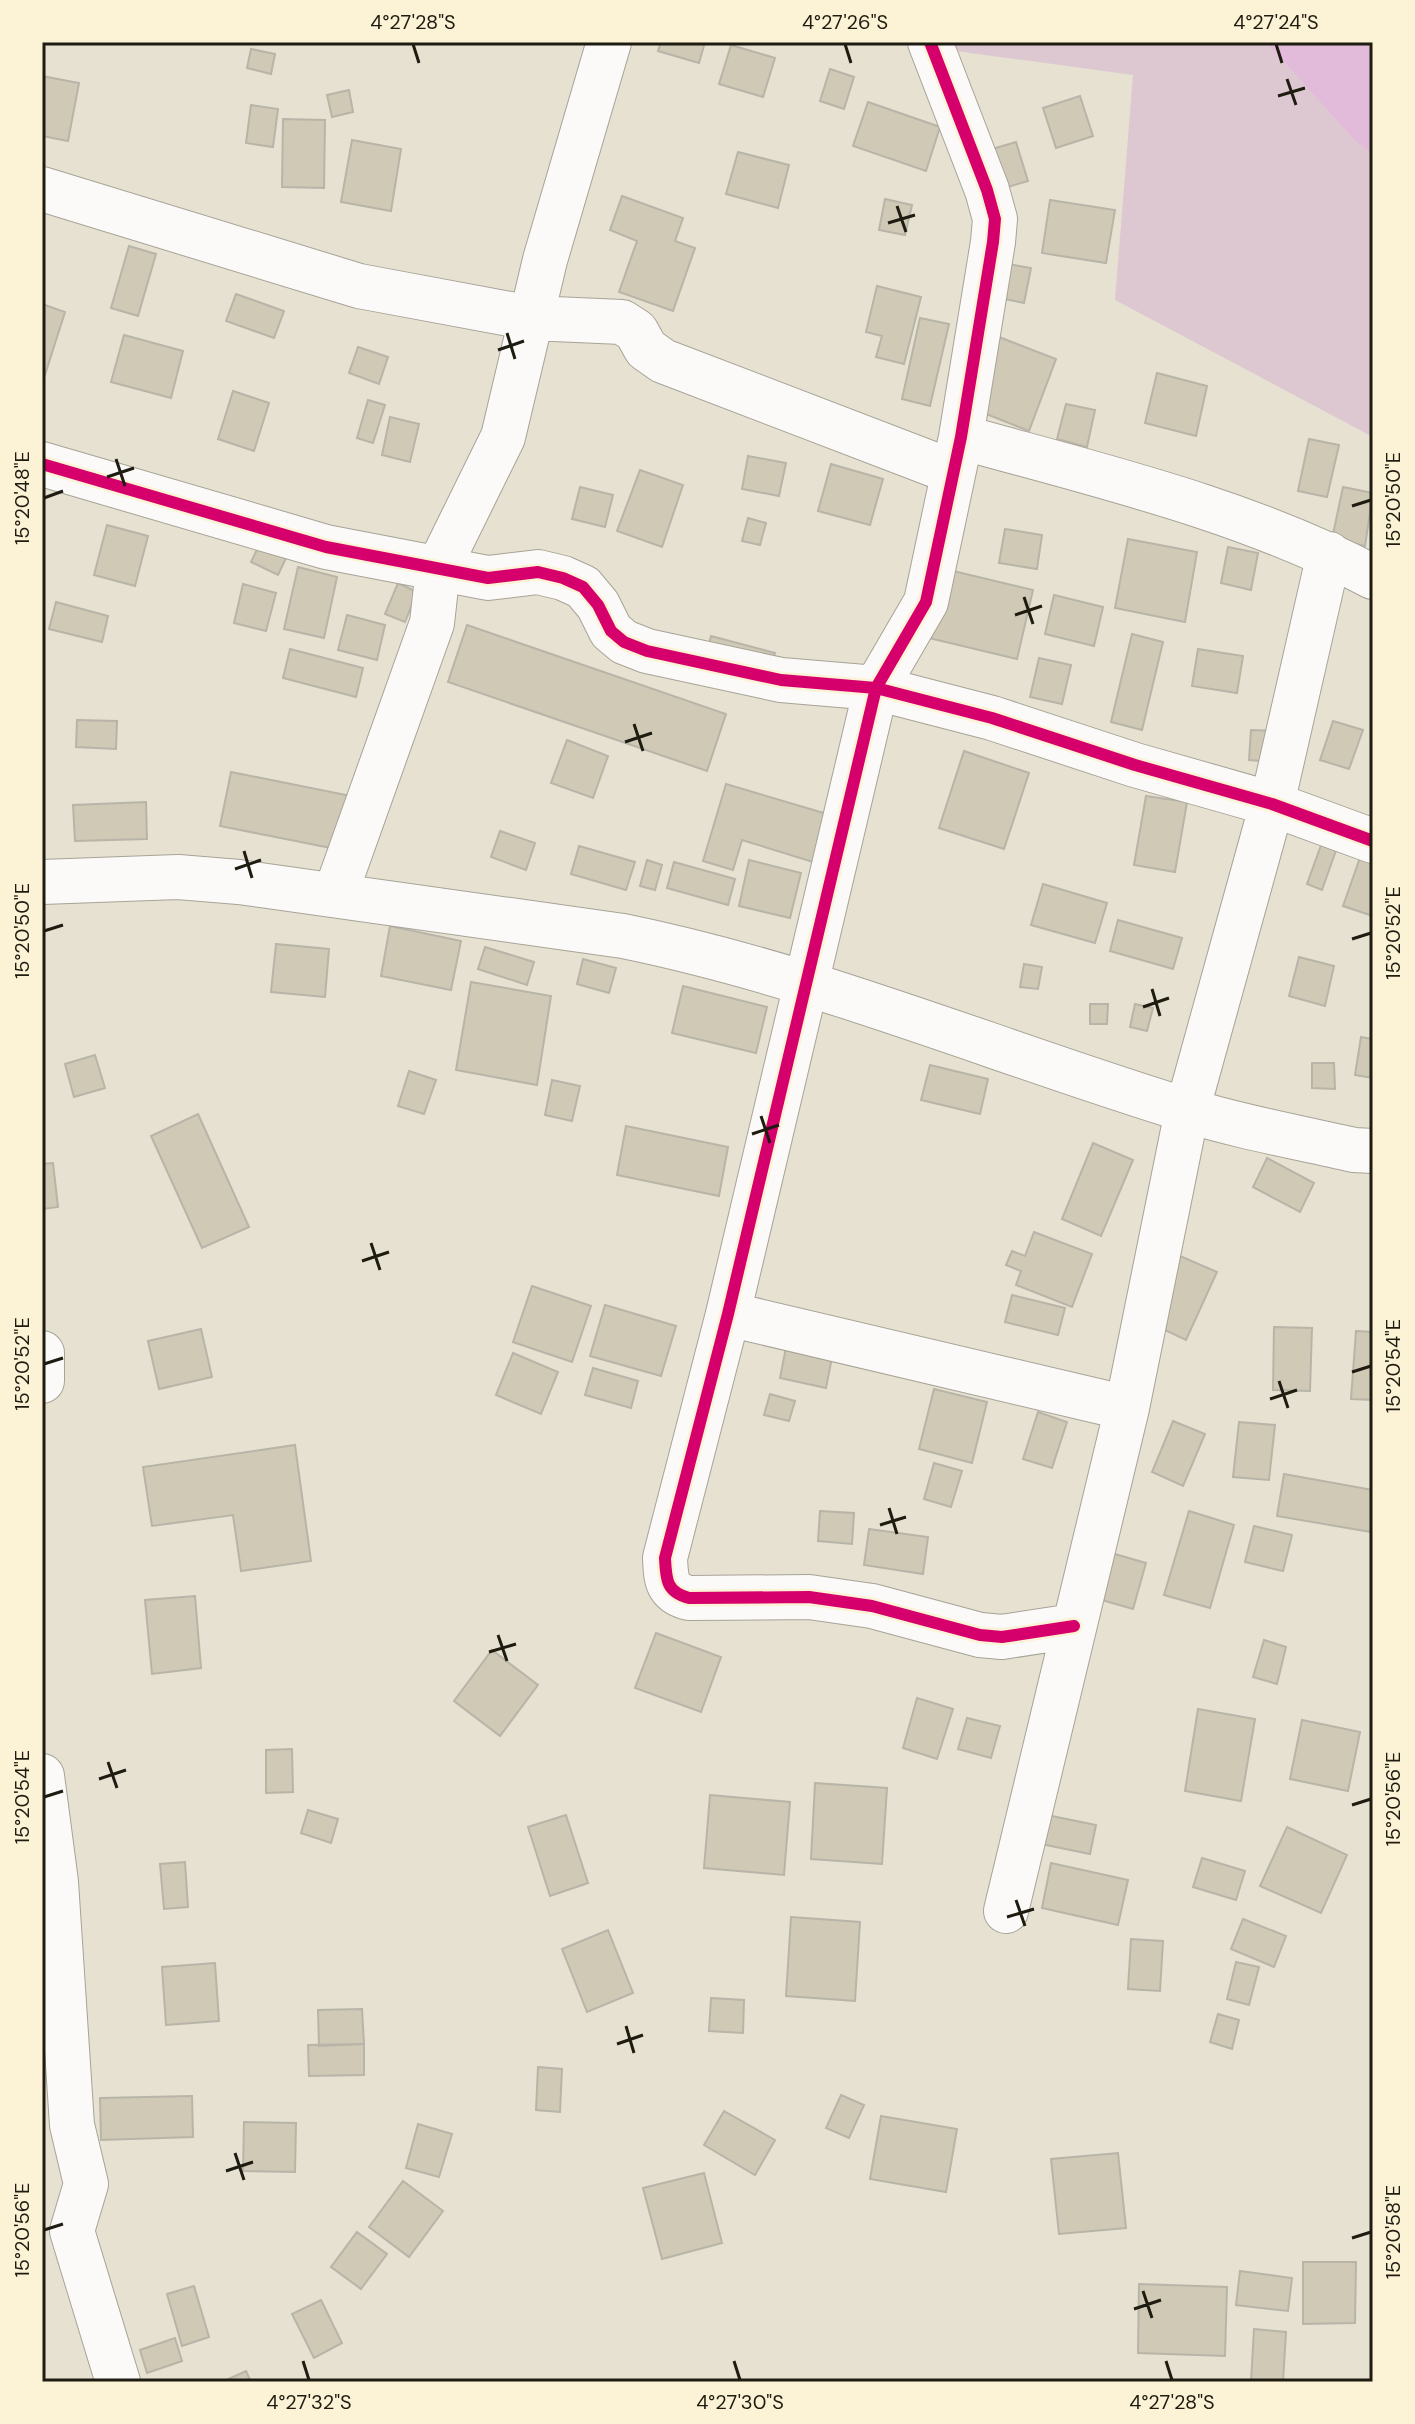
<svg xmlns="http://www.w3.org/2000/svg" width="1415" height="2424" font-family="'DM Sans',sans-serif">
  <style>
    .green { fill: #ddc8d2 }
    .water { fill: #e1bbd9 }
    .building { fill: #cfc9b6; stroke: #b8b4a8; stroke-width: 2 }
    .lines { fill: none; stroke-linecap: round; stroke-linejoin: round }
    .street-casing { stroke: #a7a397; stroke-width: 46 }
    .secondary-casing { stroke: #a7a397; stroke-width: 46 }
    .street { stroke: #fbfaf8; stroke-width: 44 }
    .secondary { stroke: #fbfaf8; stroke-width: 44 }
    .cycleway-casing { stroke: #fcf2d5; stroke-width: 17 }
    .cycleway { stroke: #d6006c; stroke-width: 12 }
    .ticks { fill: none; stroke: #1e1b10; stroke-width: 3 }
    .neatline { fill: none; stroke: #1e1b10; stroke-width: 3 }
    .ticks-label { font-size: 20px; text-anchor: middle; fill: #1e1b10 }
  </style>
  <rect width="100%" height="100%" fill="#e6e1d1"/>
  <path class="green" d="M890,42H1266L1354,140L1373,155V437L1115,300L1133,75Z"/>
  <path class="water" d="M1266,42H1373V155L1354,140Z"/>
  <path class="building" d="M661,42H705L699,63L658,51Z
    M731,45L775,58L763,97L719,84Z
    M251,49L275,54L271,74L247,68Z
    M830,69L854,77L844,109L820,101Z
    M42,76L79,83L68,141L42,136Z
    M349,90L353,112L332,117L327,95Z
    M1080,96L1093,136L1056,148L1043,108Z
    M868,102L940,127L926,171L853,146Z
    M251,105L278,109L273,147L246,143Z
    M283,119L325,120L324,188L282,187Z
    M352,140L401,149L391,211L341,202Z
    M1016,142L1028,181L1001,189L989,150Z
    M738,152L789,165L778,208L726,194Z
    M622,196L683,218L675,241L695,248L673,311L619,292L637,241L610,230Z
    M885,199L912,205L905,235L879,230Z
    M1050,200L1115,210L1106,263L1042,253Z
    M129,246L156,254L138,316L111,308Z
    M1002,263L1031,268L1024,303L995,297Z
    M877,286L921,297L904,364L876,357L882,336L866,332Z
    M236,294L284,311L274,338L226,321Z
    M42,304L65,312L43,381H42Z
    M920,318L949,324L930,406L902,399Z
    M124,335L183,351L171,398L111,382Z
    M999,337L1056,359L1029,431L971,408Z
    M358,347L388,357L379,384L349,373Z
    M1157,373L1207,386L1196,436L1145,423Z
    M233,391L269,403L254,451L218,439Z
    M368,400L385,405L373,443L357,438Z
    M1066,404L1095,410L1087,447L1057,439Z
    M390,417L419,424L410,462L382,455Z
    M1309,439L1339,445L1327,497L1298,491Z
    M748,456L786,463L779,496L742,489Z
    M831,464L883,479L870,525L818,511Z
    M640,470L683,485L662,547L617,531Z
    M580,487L613,495L605,527L572,519Z
    M1343,487L1373,493L1365,546L1332,539Z
    M748,518L766,523L760,545L742,541Z
    M107,525L148,536L135,586L94,575Z
    M1005,529L1042,535L1037,569L999,563Z
    M262,539L289,552L278,575L251,562Z
    M1128,539L1197,552L1185,622L1115,608Z
    M1228,547L1258,553L1251,590L1221,583Z
    M298,567L337,577L324,638L284,629Z
    M945,569L1033,590L1017,659L929,638Z
    M398,583L417,592L405,622L385,614Z
    M243,584L276,593L266,631L234,623Z
    M1054,595L1103,607L1094,646L1045,634Z
    M56,602L108,616L102,642L49,629Z
    M347,615L385,625L377,660L338,650Z
    M467,625L726,714L707,771L448,682Z
    M1132,634L1163,642L1142,730L1111,722Z
    M711,636L775,653L769,674L706,657Z
    M290,649L363,668L356,697L283,678Z
    M1198,649L1243,656L1237,693L1192,686Z
    M1039,658L1071,665L1062,704L1030,697Z
    M77,720L117,721L116,749L76,747Z
    M1333,721L1363,730L1349,769L1320,760Z
    M1251,730L1276,731L1274,762L1249,760Z
    M567,740L608,756L593,798L551,783Z
    M964,751L1029,773L1004,849L939,828Z
    M231,772L351,796L341,850L220,826Z
    M726,784L827,814L813,862L742,840L733,870L703,861Z
    M1146,796L1187,802L1175,872L1134,865Z
    M146,802L147,839L75,841L73,805Z
    M500,831L535,843L526,870L491,857Z
    M1324,837L1339,842L1322,890L1307,884Z
    M579,846L635,862L626,890L571,874Z
    M1362,852L1373,855V916L1343,906Z
    M647,860L662,865L655,890L640,886Z
    M749,860L801,873L790,918L739,906Z
    M674,862L735,879L728,905L667,888Z
    M1043,884L1107,903L1095,943L1031,925Z
    M1118,920L1182,938L1173,969L1110,951Z
    M390,926L461,941L451,990L381,976Z
    M276,944L329,949L325,997L271,992Z
    M485,947L534,962L527,985L478,969Z
    M1299,957L1334,966L1325,1006L1289,996Z
    M583,959L616,968L609,993L577,984Z
    M1024,964L1042,967L1038,989L1020,987Z
    M471,982L551,996L537,1085L456,1070Z
    M683,986L767,1007L756,1053L672,1033Z
    M1090,1004H1108L1107,1024H1090Z
    M1135,1004L1153,1008L1147,1031L1130,1027Z
    M1361,1037L1373,1039V1078L1355,1075Z
    M95,1055L105,1088L74,1097L65,1064Z
    M1312,1063H1334L1335,1089L1312,1088Z
    M930,1065L988,1079L980,1114L921,1100Z
    M409,1071L436,1080L424,1114L398,1106Z
    M552,1080L580,1086L572,1121L545,1115Z
    M198,1114L249,1227L202,1248L151,1136Z
    M626,1126L728,1147L719,1196L617,1175Z
    M1093,1143L1133,1160L1101,1236L1062,1219Z
    M1267,1158L1314,1183L1300,1212L1253,1187Z
    M53,1163L58,1207L42,1209V1164Z
    M1034,1232L1092,1254L1072,1307L1016,1285L1021,1271L1006,1265L1012,1251L1025,1256Z
    M1180,1256L1217,1272L1186,1340L1150,1323Z
    M532,1286L591,1306L572,1362L513,1342Z
    M1012,1295L1065,1308L1058,1335L1005,1322Z
    M605,1305L676,1326L661,1376L590,1356Z
    M1274,1327L1312,1328L1310,1391L1273,1390Z
    M201,1329L212,1377L159,1389L148,1341Z
    M1356,1331L1373,1332V1400L1351,1399Z
    M788,1337L834,1347L826,1388L780,1378Z
    M513,1353L558,1372L541,1414L496,1395Z
    M593,1368L638,1381L631,1408L585,1395Z
    M934,1389L987,1402L972,1463L919,1449Z
    M770,1394L795,1401L789,1421L764,1415Z
    M1038,1412L1067,1422L1052,1468L1023,1459Z
    M1173,1421L1205,1434L1183,1486L1152,1472Z
    M1239,1422L1275,1425L1269,1480L1233,1477Z
    M295,1445L311,1561L241,1571L233,1515L152,1526L143,1467Z
    M934,1463L962,1471L951,1507L924,1499Z
    M1284,1474L1373,1490L1371,1532L1277,1516Z
    M820,1511L854,1513L852,1544L818,1541Z
    M1189,1511L1234,1525L1210,1608L1164,1595Z
    M1254,1526L1292,1535L1283,1571L1245,1562Z
    M869,1529L928,1537L923,1574L864,1565Z
    M1101,1550L1146,1563L1133,1609L1088,1596Z
    M195,1596L201,1668L152,1674L145,1600Z
    M656,1633L721,1657L701,1712L635,1688Z
    M1264,1640L1286,1647L1277,1684L1253,1677Z
    M492,1650L538,1685L500,1736L454,1701Z
    M917,1698L953,1709L937,1759L903,1748Z
    M1198,1709L1255,1719L1241,1801L1185,1791Z
    M967,1718L1000,1726L991,1758L958,1749Z
    M1302,1720L1360,1732L1348,1791L1290,1779Z
    M292,1749L293,1792L266,1793V1750Z
    M815,1783L887,1788L882,1864L811,1859Z
    M710,1795L790,1802L784,1875L704,1868Z
    M308,1810L338,1819L331,1843L301,1833Z
    M1042,1814L1096,1825L1090,1854L1036,1843Z
    M566,1815L588,1883L550,1896L528,1827Z
    M1287,1827L1347,1855L1321,1913L1260,1886Z
    M1202,1858L1245,1871L1236,1900L1193,1887Z
    M185,1862L188,1907L164,1909L160,1864Z
    M1051,1863L1128,1880L1118,1925L1042,1908Z
    M791,1917L860,1922L855,2001L786,1996Z
    M1243,1919L1286,1936L1274,1967L1231,1949Z
    M608,1930L633,1993L587,2012L562,1949Z
    M1131,1939L1163,1941L1160,1991L1128,1989Z
    M1236,1962L1259,1967L1249,2005L1227,1999Z
    M215,1963L219,2021L166,2025L162,1967Z
    M711,1998L744,2000L743,2033L709,2031Z
    M362,2009L364,2044L319,2046L318,2010Z
    M1218,2014L1239,2020L1232,2049L1210,2042Z
    M364,2044V2075L309,2076L308,2045Z
    M538,2067L562,2069L560,2112L536,2110Z
    M841,2095L864,2105L849,2138L826,2128Z
    M192,2096L193,2137L101,2140L100,2098Z
    M724,2111L775,2140L755,2175L704,2145Z
    M881,2116L957,2129L946,2192L870,2179Z
    M244,2122L296,2123L295,2172L243,2171Z
    M418,2124L452,2134L439,2177L406,2168Z
    M1118,2153L1126,2228L1059,2234L1051,2159Z
    M704,2173L722,2243L662,2259L643,2188Z
    M403,2181L443,2211L409,2257L369,2227Z
    M357,2232L387,2254L361,2289L331,2267Z
    M1303,2262H1356L1355,2323L1303,2324Z
    M1240,2271L1292,2278L1288,2311L1236,2305Z
    M1139,2284L1227,2287L1225,2356L1138,2353Z
    M194,2286L209,2337L182,2346L167,2294Z
    M321,2300L342,2343L314,2358L292,2314Z
    M1254,2329L1286,2332L1283,2382H1251Z
    M175,2338L182,2361L147,2373L140,2350Z
    M246,2371L251,2382H222Z"/>
  <g class="lines">
    <g class="street-casing">
      <path id="street" d="M930,42L987,190L995,219L993,242L961,437L926,602L876,688L728,1314L665,1558C666,1579 666,1592 689,1598L809,1597L872,1606L980,1635L1002,1637L1074,1626
        M42,189L359,286L531,318L622,322L636,331L646,349L663,361L953,472
        M961,437C1101,476 1243,509 1373,577
        M42,464L326,547L488,578L538,572L563,578L583,587L598,605L611,631L624,642L647,651L781,680L876,688L992,718L1135,765L1272,804L1373,841
        M335,895L432,623L438,569L503,437L545,260L609,42
        M728,1314L1127,1408
        M42,1353V1381
        M42,1776L56,1882L72,2125L86,2184L72,2231L118,2382
        M1006,1911L1127,1408L1187,1111L1272,804L1329,554"/>
    </g>
    <g class="secondary-casing">
      <path id="secondary" d="M42,882L178,877L239,882L623,936C815,975 997,1052 1183,1109C1239,1127 1298,1137 1354,1150L1373,1151"/>
    </g>
    <use href="#street" class="street"/>
    <use href="#secondary" class="secondary"/>
    <g class="cycleway-casing">
      <path id="cycleway" d="M930,42L987,190L995,219L993,242L961,437L926,602L876,688L728,1314L665,1558C666,1579 666,1592 689,1598L809,1597L872,1606L980,1635L1002,1637L1074,1626
        M42,464L326,547L488,578L538,572L563,578L583,587L598,605L611,631L624,642L647,651L781,680L876,688L992,718L1135,765L1272,804L1373,841"/>
    </g>
    <use href="#cycleway" class="cycleway"/>
  </g>
  <path class="ticks" d="M413,44L419,63M845,44L851,63M1276,44L1282,63M1287,79L1296,105M1278,96L1305,88M897,206L906,232M888,223L915,215M507,333L515,359M498,350L524,341M116,459L125,486M107,477L134,468M44,498L63,491M1352,506L1371,500M1024,597L1033,624M1015,615L1042,606M634,724L643,751M625,742L652,733M244,851L252,878M235,869L261,860M44,931L63,925M1352,939L1371,933M1152,989L1160,1016M1143,1007L1169,998M761,1116L770,1143M752,1134L779,1125M371,1243L380,1270M362,1261L389,1252M44,1364L63,1358M1352,1372L1371,1366M1279,1381L1288,1408M1270,1399L1297,1390M889,1508L897,1534M880,1525L906,1517M498,1635L507,1661M489,1652L516,1644M108,1762L117,1788M99,1779L126,1770M44,1797L63,1791M1352,1805L1371,1799M1016,1900L1025,1926M1007,1917L1034,1909M626,2026L634,2053M617,2044L643,2035M235,2153L244,2180M226,2171L253,2162M44,2230L63,2224M1352,2238L1371,2232M1143,2291L1152,2318M1134,2309L1161,2300M303,2361L309,2380M734,2361L740,2380M1166,2361L1172,2380"/>
  <rect width="1415" height="2424" fill="none" stroke="#fcf2d5" stroke-width="88"/>
  <rect x="44" y="44" width="1327" height="2336" class="neatline"/>
  <g class="ticks-label">
    <text x="413" y="29">4°27'28"S</text>
    <text x="845" y="29">4°27'26"S</text>
    <text x="1276" y="29">4°27'24"S</text>
    <text transform="translate(22 498) rotate(-90)" y="7">15°20'48"E</text>
    <text transform="translate(1393 500) rotate(-90)" y="7">15°20'50"E</text>
    <text transform="translate(22 931) rotate(-90)" y="7">15°20'50"E</text>
    <text transform="translate(1393 933) rotate(-90)" y="7">15°20'52"E</text>
    <text transform="translate(22 1364) rotate(-90)" y="7">15°20'52"E</text>
    <text transform="translate(1393 1366) rotate(-90)" y="7">15°20'54"E</text>
    <text transform="translate(22 1797) rotate(-90)" y="7">15°20'54"E</text>
    <text transform="translate(1393 1799) rotate(-90)" y="7">15°20'56"E</text>
    <text transform="translate(22 2230) rotate(-90)" y="7">15°20'56"E</text>
    <text transform="translate(1393 2232) rotate(-90)" y="7">15°20'58"E</text>
    <text x="309" y="2409">4°27'32"S</text>
    <text x="740" y="2409">4°27'30"S</text>
    <text x="1172" y="2409">4°27'28"S</text>
  </g>
</svg>
